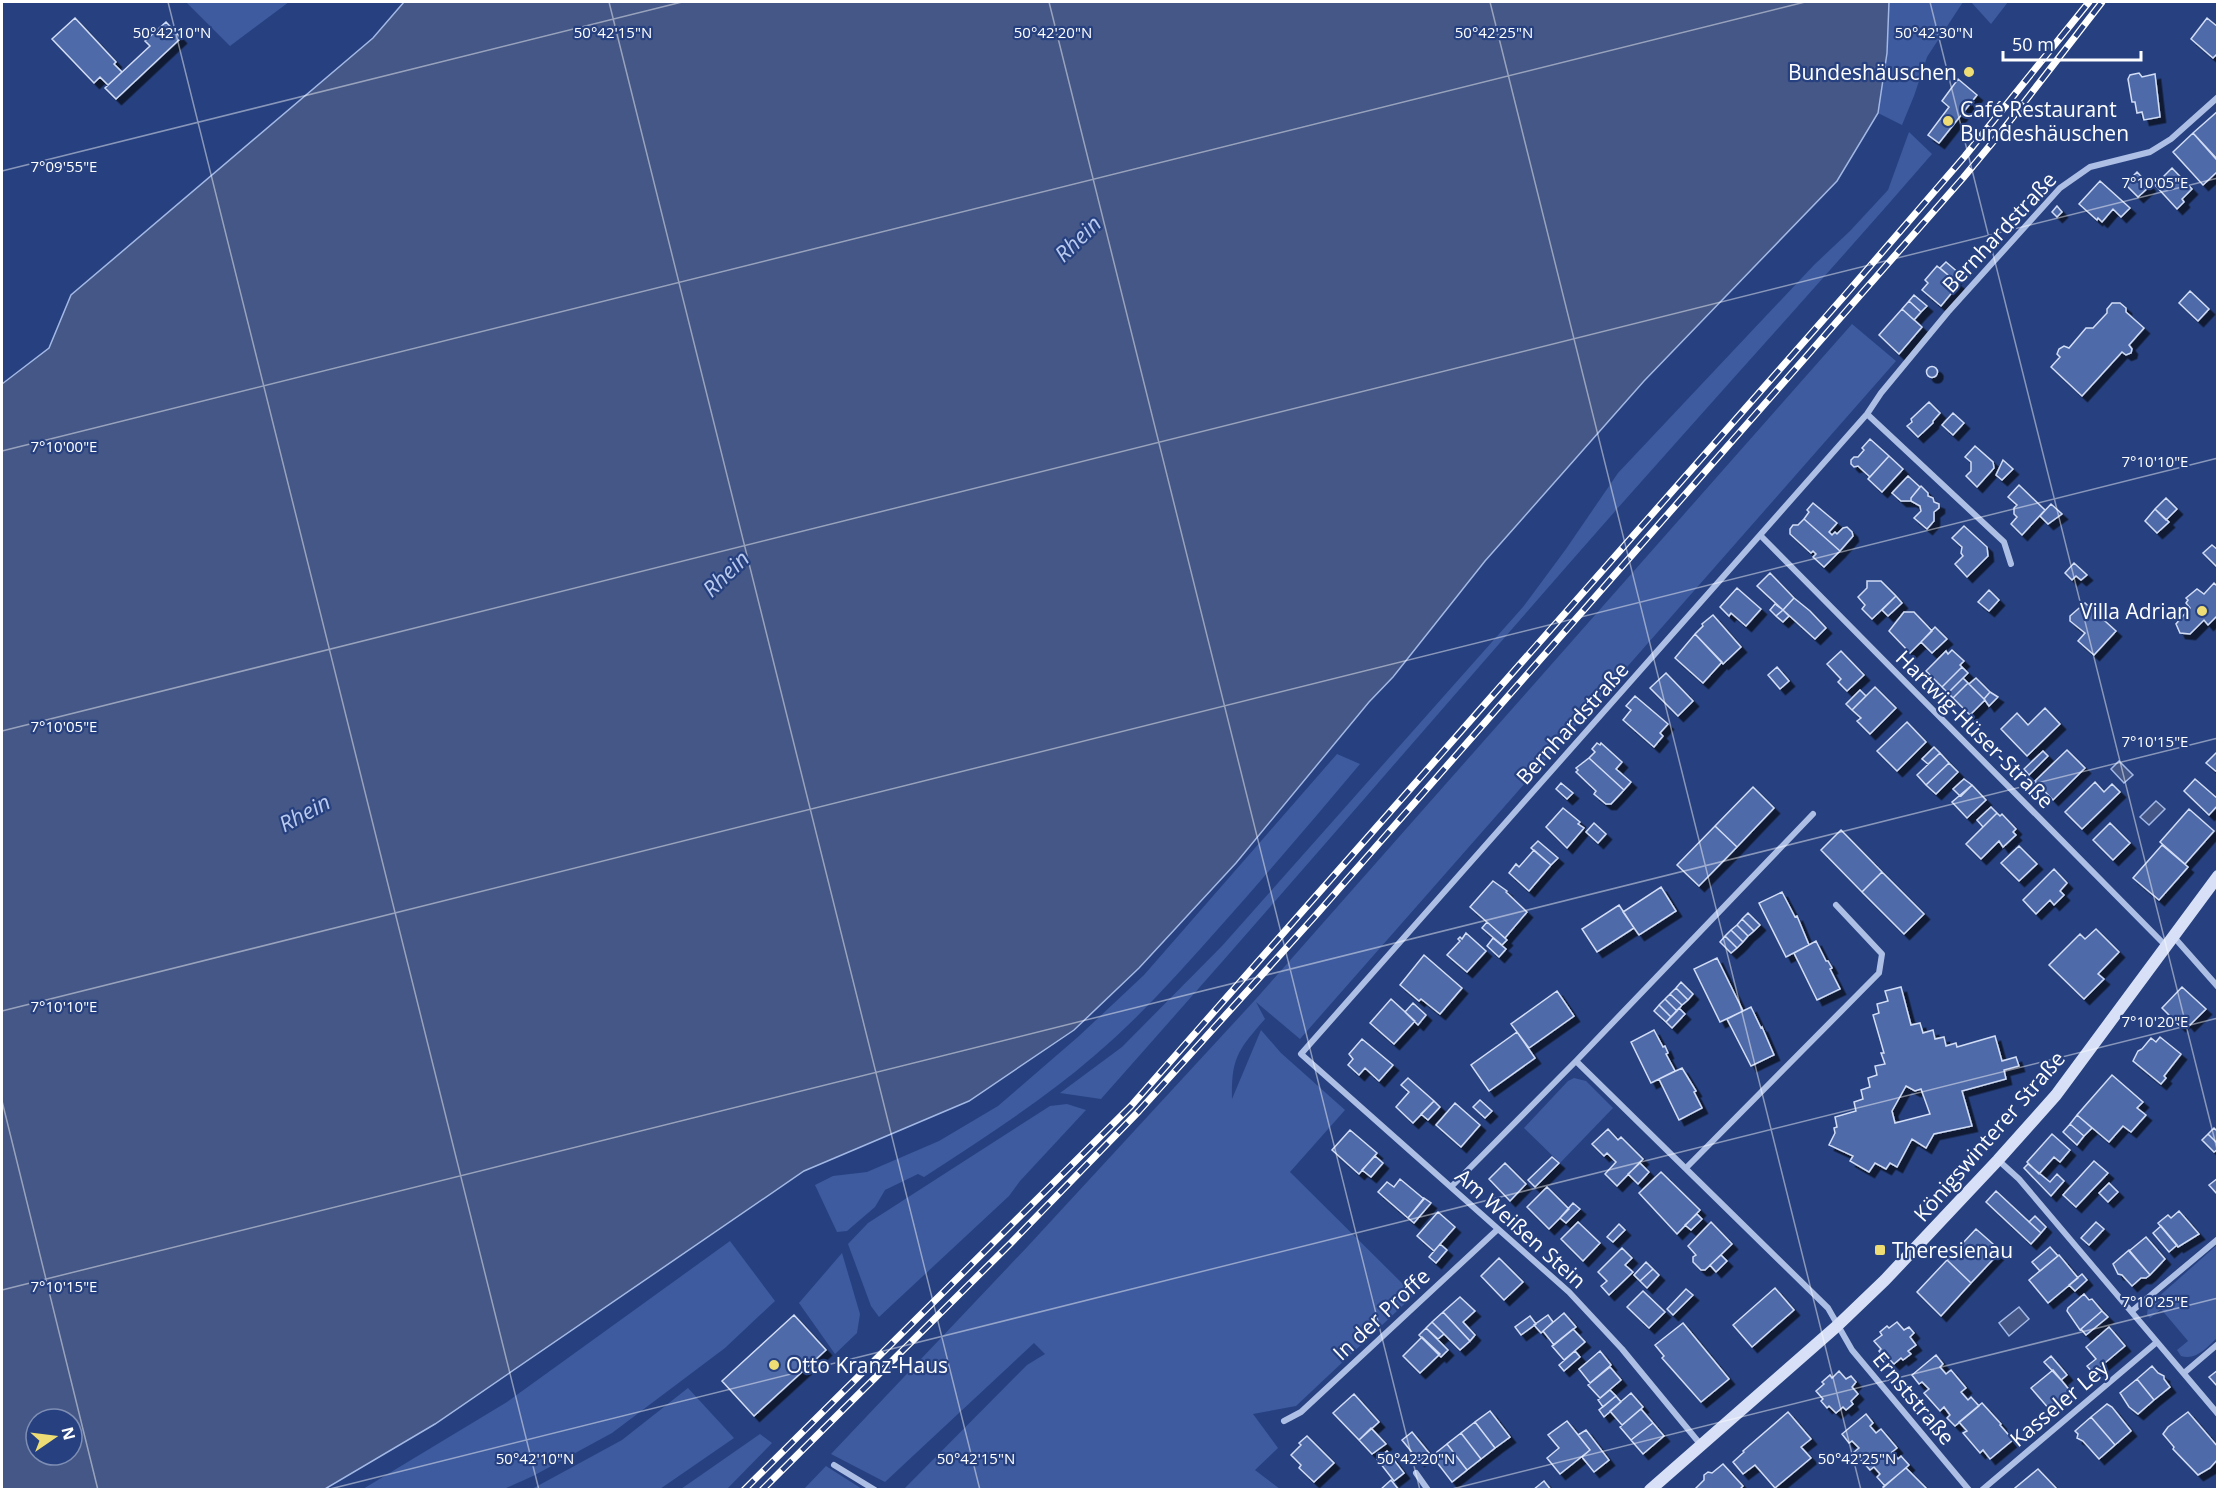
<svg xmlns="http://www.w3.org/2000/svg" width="2219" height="1491" font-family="'Open Sans',sans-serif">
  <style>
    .green { fill: #3e5b9f }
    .water { fill: #445786; stroke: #a2b8e6; stroke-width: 1.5; fill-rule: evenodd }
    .building { fill: #4f6aa9; stroke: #d1dcf5; stroke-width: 1.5; fill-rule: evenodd; filter: url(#shadow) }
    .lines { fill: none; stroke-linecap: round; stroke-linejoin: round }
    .street { stroke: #aebfe6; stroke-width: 6 }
    .secondary { stroke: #d7e0f6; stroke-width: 12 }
    .rail-casing { stroke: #fff; stroke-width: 7 }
    .rail { stroke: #274180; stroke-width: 4.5; stroke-dasharray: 14; stroke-linecap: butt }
    .ticks { fill: none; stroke: #fff; stroke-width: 1.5; stroke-opacity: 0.45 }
    .poi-dot { fill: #eedd74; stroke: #274180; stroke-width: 2 }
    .labels { text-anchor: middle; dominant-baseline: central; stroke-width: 4.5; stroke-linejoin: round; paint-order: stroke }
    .poi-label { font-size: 21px; fill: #fff; stroke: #274180; text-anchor: start }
    .street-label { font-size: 21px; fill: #fff; stroke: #274180 }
    .water-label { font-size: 22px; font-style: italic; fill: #b9caee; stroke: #274180 }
    .ticks-label { font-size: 15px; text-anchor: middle; fill: #fff; stroke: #274180; stroke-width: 4.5; stroke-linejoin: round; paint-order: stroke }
  </style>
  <defs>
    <filter id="shadow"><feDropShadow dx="5.5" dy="5.5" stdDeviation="0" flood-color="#0009"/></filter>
  </defs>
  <rect width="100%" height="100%" fill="#274180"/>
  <path class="green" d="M186,2H289L230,46Z
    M1889,2H1963L1927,57L1914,96L1902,125L1878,113L1887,53Z
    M1971,2H2008L1991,24Z
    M1909,132L1932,154C1828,274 1722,390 1617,509C1445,705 1275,903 1101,1099L1060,1093L1122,1047L1222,946L1523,607L1566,549L1618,473L1814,265L1850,231L1888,190Z
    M1852,324L1896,361L1300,1039L1256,1002L1265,1019C1239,1049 1231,1057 1232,1099L1261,1030L1281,1053L1345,1110L1290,1172L1414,1295L1296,1406L1253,1414L1278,1448L1255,1470L1280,1489H904L1027,1365L1045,1354L1034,1343L885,1482L831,1454L1029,1245L1255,1000Z
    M1337,754L1360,764C1313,820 1266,875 1218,929C1179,973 1139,1018 1094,1056C1042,1101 982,1139 924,1177L918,1174L885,1190L875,1207L847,1231L837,1232L815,1185L833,1176L867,1172L939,1141L998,1106L1079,1036L1144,975Z
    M1574,1078L1586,1081L1613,1108L1560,1163L1524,1128L1568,1081Z
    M1067,1104L1086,1110L1020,1181L1009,1196L879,1317L871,1306L848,1244L868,1223L1050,1106Z
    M730,1241L775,1301L725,1348L612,1433L533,1476L504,1489H363L507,1402Z
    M2217,1245V1338C2207,1347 2196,1361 2181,1356L2177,1350L2188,1341L2161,1309L2150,1318L2147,1315L2148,1306Z
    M842,1253L860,1314L857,1333L835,1354L799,1303Z
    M688,1388L734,1438L660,1489H532L622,1440Z
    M760,1434L772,1443L727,1489H681Z
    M826,1466L862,1489H804Z"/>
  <path class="water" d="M404,2H1889L1887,53L1878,113L1837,181L1644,381L1485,561L1393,677L1369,702L1236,863L1139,968L1074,1030L969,1101L804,1171L435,1424L325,1489H2V384L49,348L71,295L373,38ZM36,1419H72V1455H36Z
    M2119,761L2133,775L2124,783L2111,769Z
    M2156,801L2165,809L2149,825L2140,817Z
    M2019,1307L2029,1319L2009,1336L1999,1323Z"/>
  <path class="building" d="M75,18L116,62L114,64L122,72L108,85L100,77L94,83L52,39Z
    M2207,18L2218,27V53L2213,58L2191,39Z
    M166,22L181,38L116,99L105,88L150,46L145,41Z
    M2139,73L2142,77L2155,74L2160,117L2144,120L2142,112L2137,113L2135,102H2132L2128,79L2130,75Z
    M1958,79L1977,95L1939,143L1928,135L1949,107L1942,101Z
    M2218,111V158L2216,159L2193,133Z
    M2193,133L2218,160V171L2203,185L2173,152Z
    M2172,168L2192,189L2182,199L2184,202L2177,209L2155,185Z
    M2137,172L2150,186L2138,197L2125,184Z
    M2100,181L2130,208L2121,217L2113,209L2102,222L2098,218L2097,220L2079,204Z
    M2057,206L2062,212L2057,217L2052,212Z
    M1946,262L1960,274L1954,280L1940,268Z
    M1937,266L1959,284L1941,306L1922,290L1928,283L1925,280Z
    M2190,291L2209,309L2198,321L2179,303Z
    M1914,295L1927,306L1921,312L1909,301Z
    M1909,301L1921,312L1914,320L1902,309Z
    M2112,303H2120L2126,308V312L2144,328L2129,345L2132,349L2131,353L2126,355L2122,352L2082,396L2051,367L2060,357L2057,354L2059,349L2064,346L2069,348L2086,328H2093L2107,313V309Z
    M1902,309L1922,327L1899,354L1879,335Z
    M1926.5 372a5.5 5.5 0 1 1 11 0a5.5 5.5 0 1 1-11 0Z
    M1929,402L1940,413L1933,421V423L1918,437L1907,426L1912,422L1911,419Z
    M1953,413L1964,423L1953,435L1942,425Z
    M1870,439L1889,456L1870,477L1858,466L1854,467L1851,464V460L1854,457H1858L1864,450L1862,448Z
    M1975,446L1993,462L1994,468L1977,487L1966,476L1971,471V462L1965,457Z
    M1889,456L1903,469L1882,492L1868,479Z
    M2003,460L2013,469L2002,480L1996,475Z
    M1908,476L1920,487L1911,498V501H1901L1892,493Z
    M2019,485L2045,510L2022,535L2011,524L2017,517L2014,514V508L2017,505L2008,497Z
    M1921,486L1928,493V496L1933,498L1934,502L1939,504V508L1934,512V521L1927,529L1914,518L1921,511L1920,506L1911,501V498Z
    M2166,498L2177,509L2166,520L2155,509Z
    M1813,503L1837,523L1829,532L1832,535L1835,532L1837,534L1843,528L1847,527L1852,532L1853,536L1840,551L1804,519L1809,512L1807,510Z
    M2051,504L2062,514L2048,524L2040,516Z
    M2155,509L2169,522L2157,533L2145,521Z
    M1804,519L1840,551L1824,567L1813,557L1816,554L1813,551L1811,553L1790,534V529L1793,525H1798Z
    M1964,526L1987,547L1988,556L1967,577L1955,564L1963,556L1961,553L1962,547L1952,538Z
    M2212,545L2218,550V568L2203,553Z
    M2074,563L2087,575L2081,580L2076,576L2072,580L2065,573Z
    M1770,573L1794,598L1783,610L1757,586Z
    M1867,581H1881L1896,596L1872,619L1862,609L1865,605L1858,597L1867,588Z
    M2214,583L2218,587V615L2208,625L2204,620L2190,634L2180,633L2176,624L2190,608L2186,603L2188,600L2186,598L2197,589L2204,594Z
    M1737,588L1761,609L1746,626L1731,613L1729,616L1720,607Z
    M1989,590L1999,600L1989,611L1978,602Z
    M1896,596L1902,603L1888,616L1882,610Z
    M1794,598L1810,611L1826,628L1815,639L1783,610Z
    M2085,603L2116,631L2094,655L2078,641L2085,633L2070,621V616Z
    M1775,604L1783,610L1776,616L1770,610Z
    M1783,610L1789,616L1783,622L1776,616Z
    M1904,612H1914L1932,631L1910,653L1889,631Z
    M1713,615L1741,647L1723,664L1695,634L1703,626L1702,624Z
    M1935,627L1947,639L1932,653L1921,642Z
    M1695,634L1722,662L1703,683L1675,658Z
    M1952,650L1964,661L1960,665L1962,667L1942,687L1926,671L1946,651L1948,654Z
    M1841,651L1864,675L1847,691L1838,682L1841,679L1827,664Z
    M1777,667L1789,681L1780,689L1768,675Z
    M1962,667L1968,673L1948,693L1942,687Z
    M1666,673L1693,701L1678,716L1650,688Z
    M1963,678L1968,683L1953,698L1948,693Z
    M1976,678L1990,692L1984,699L1969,684Z
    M1968,683L1985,700L1970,715L1953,698Z
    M1875,687L1896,708L1870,734L1857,721L1861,718L1852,710Z
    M1860,690L1866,696L1852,710L1846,704Z
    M1990,692L1998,697L1989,706L1984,699Z
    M1635,696L1668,724L1660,733L1663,736L1654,747L1623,720L1631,710L1626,706Z
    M2045,708L2060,724L2027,756L2001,729L2017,713L2028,725Z
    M1907,722L1926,742L1897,771L1877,751Z
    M1597,743L1600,745L1601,743L1622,762L1616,769L1631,782L1624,790L1589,758L1595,752L1592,749Z
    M1934,747L1940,753L1928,764L1922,759Z
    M2067,750L2085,768L2053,800L2035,781Z
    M2043,751L2048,756L2029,775L2024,769Z
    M2218,751V773L2206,763Z
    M1940,753L1949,763L1926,785L1917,775Z
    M1589,758L1624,790L1611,804H1606L1594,794L1596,791L1576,772L1578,770L1576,768Z
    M1949,763L1958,772L1936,794L1926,785Z
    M1964,779L1972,785L1961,796L1959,795L1953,789Z
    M2195,779L2218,799V805L2209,815L2184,791Z
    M2095,782L2104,792L2112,784L2120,792L2082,829L2065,812Z
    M1561,783L1573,793L1567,799L1556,789Z
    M1972,785L1986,800L1967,818L1952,802Z
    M1753,787L1774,808L1737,847L1715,826Z
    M1991,807L1997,813L1983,827L1977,820Z
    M1563,808L1580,822L1578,824L1584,828L1567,848L1546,827Z
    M2189,809L2214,831L2185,864L2160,842Z
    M1997,813L2000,816L2002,814L2016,829L2013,832L2016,835L2003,847L1999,841L1981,859L1966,844Z
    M1594,823L1606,834L1598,843L1586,832Z
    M2110,823L2130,843L2113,860L2093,840Z
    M1715,826L1737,847L1699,886L1677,865Z
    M1841,830L1882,872L1862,892L1821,850Z
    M1538,841L1558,858L1551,865L1531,848Z
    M2162,845L2188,867L2159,900L2133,878Z
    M2019,846L2037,864L2019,881L2001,863Z
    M1534,850L1551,865L1529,891L1509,873L1516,864L1519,867Z
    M2054,869L2067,883L2060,891L2064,895L2054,905L2050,900L2036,914L2023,900Z
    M1882,872L1924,914L1904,934L1862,892Z
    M1493,881L1507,891L1506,892L1527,912L1505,938L1470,907Z
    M1661,887L1676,911L1639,935L1623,912Z
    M1782,892L1795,917L1797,916L1809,945L1786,957L1759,903Z
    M1619,905L1634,928L1597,952L1582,929Z
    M1748,913L1760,925L1754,931L1742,919Z
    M1742,919L1754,931L1748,936L1737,925Z
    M1487,922L1507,940L1502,945L1482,928Z
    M1737,925L1748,936L1743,942L1731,930Z
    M2096,929L2119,952L2098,974L2104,979L2084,999L2049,965L2080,934L2085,939Z
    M1731,930L1743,942L1737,948L1725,936Z
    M1466,933L1486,951L1467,972L1447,955L1460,941L1458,939L1460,937L1462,939Z
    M1725,936L1737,948L1731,953L1720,942Z
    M1493,938L1506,949L1499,957L1487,946Z
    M1816,941L1826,961H1828L1832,968L1830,969L1840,989L1817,1000L1794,953Z
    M1424,955L1462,988L1440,1014L1421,999L1419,1001L1400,985Z
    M1717,958L1743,1011L1720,1022L1694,969Z
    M1681,982L1693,994L1688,1000L1676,988Z
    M1901,987L1911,1025L1920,1023L1923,1033L1933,1030L1935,1039L1944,1037L1946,1046L1956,1043L1957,1047L1995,1036L2002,1061L2016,1057L2019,1066L2004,1070L2006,1079L1962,1091L1972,1126L1934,1134L1926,1148L1912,1139L1897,1167L1890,1163L1886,1169L1875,1163L1869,1172L1850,1161L1853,1156L1829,1145L1835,1133L1834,1128L1837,1127L1835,1117L1856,1111L1854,1102L1863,1099L1861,1090L1870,1087L1868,1078L1877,1075L1875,1066L1885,1064L1881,1053H1884L1873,1015L1879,1013L1877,1004L1888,1001L1885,991ZM1906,1086L1915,1091L1921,1089L1930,1114L1895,1123L1892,1111Z
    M2182,987L2206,1009L2189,1026L2185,1021L2180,1026L2162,1008Z
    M1676,988L1688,1000L1682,1005L1670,994Z
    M1557,991L1574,1016L1529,1048L1511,1024Z
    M1670,994L1682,1005L1677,1011L1665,999Z
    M1391,999L1415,1021L1394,1044L1370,1023Z
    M1665,999L1677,1011L1671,1017L1659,1005Z
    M1413,1003L1426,1015L1418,1025L1405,1012Z
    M1659,1005L1671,1017L1666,1022L1654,1011Z
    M1751,1007L1761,1028L1762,1027L1774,1055L1751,1066L1727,1019Z
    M1679,1008L1685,1014L1672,1028L1666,1022Z
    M1654,1030L1663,1047L1665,1046L1668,1053L1666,1054L1675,1071L1651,1083L1631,1042Z
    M1517,1032L1535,1058L1489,1091L1471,1065Z
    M2160,1037L2181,1054L2164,1076L2166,1078L2161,1084L2133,1061L2138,1051L2142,1049L2151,1038L2156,1042Z
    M1362,1039L1393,1065L1379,1081L1365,1068L1359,1075L1348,1065L1353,1059L1349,1054Z
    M1682,1068L1696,1091L1694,1092L1702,1108L1679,1120L1659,1079Z
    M2112,1075L2143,1102L2137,1108L2146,1115L2131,1132L2123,1126L2109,1142L2077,1115Z
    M1408,1078L1434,1101L1413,1123L1396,1107L1409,1092L1401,1085Z
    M1480,1100L1492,1111L1485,1118L1473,1107Z
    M1434,1101L1440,1107L1428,1120L1421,1114Z
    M1455,1103L1480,1125L1461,1147L1436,1125Z
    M2077,1115L2092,1128L2084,1136L2070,1124Z
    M2070,1124L2084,1136L2077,1145L2063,1132Z
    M2214,1128L2218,1132V1144L2208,1134Z
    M1608,1129L1618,1140L1621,1137L1643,1159L1617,1186L1605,1174L1616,1162L1607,1153L1604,1156L1592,1144Z
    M1350,1130L1377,1153L1359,1174L1332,1150Z
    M2052,1134L2070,1150L2060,1162L2054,1157L2039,1174L2027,1162Z
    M2208,1134L2218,1144V1149L2214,1152L2202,1140Z
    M1375,1156L1383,1163L1371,1177L1362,1170Z
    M1552,1157L1559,1163L1535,1187L1528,1180Z
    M2094,1161L2108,1173L2076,1207L2063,1195Z
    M1505,1163L1526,1184L1510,1201L1489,1179Z
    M1640,1163L1649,1172L1638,1184L1628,1174Z
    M2028,1164L2050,1182L2057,1174L2064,1181L2051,1196L2024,1168Z
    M1661,1172L1700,1210L1677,1234L1639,1193Z
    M2218,1178V1195L2209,1185Z
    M1400,1179L1424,1199L1408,1218L1378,1192L1387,1182L1394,1187Z
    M2109,1183L2118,1192L2108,1202L2099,1193Z
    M1547,1187L1569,1209L1549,1229L1527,1207Z
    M1996,1191L2041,1233L2031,1244L1986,1202Z
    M1424,1198L1431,1203L1414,1223L1408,1218Z
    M1573,1203L1580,1209L1566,1223L1560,1218Z
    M2179,1211L2199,1234L2178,1247L2158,1223L2168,1215L2171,1218Z
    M1438,1212L1455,1227L1434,1251L1417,1236Z
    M1697,1214L1702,1219L1691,1230L1685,1225Z
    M2035,1216L2046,1227L2041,1233L2029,1222Z
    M1578,1222L1600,1243L1583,1261L1561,1239Z
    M1711,1222L1732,1244L1705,1270H1701L1693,1262V1257L1696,1255L1688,1246Z
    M2096,1222L2104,1229L2089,1245L2081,1238Z
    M1619,1224L1625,1230L1613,1242L1607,1237Z
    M2161,1226L2177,1245L2169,1252L2153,1233Z
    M1976,1229L2001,1251L1971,1283L1947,1260Z
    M2146,1237L2165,1259L2150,1275L2129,1251Z
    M1440,1244L1447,1250L1436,1263L1429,1257Z
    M2050,1247L2058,1256L2040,1271L2032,1262Z
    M1622,1248L1632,1258L1625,1265L1633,1272L1609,1295L1601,1286L1607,1281L1598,1272Z
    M2129,1250L2150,1275L2146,1278H2141L2132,1286L2122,1275L2118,1274L2113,1264Z
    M1721,1255L1727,1261L1716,1272L1710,1265Z
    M2059,1255L2078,1278L2048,1303L2029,1280Z
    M1499,1258L1523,1282L1504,1300L1481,1276Z
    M1947,1260L1971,1283L1941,1316L1917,1292Z
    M1646,1262L1653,1269L1640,1281L1634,1275Z
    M1653,1269L1659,1275L1647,1288L1640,1281Z
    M2082,1274L2087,1280L2075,1291L2069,1285Z
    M1775,1288L1794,1310L1752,1347L1733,1325Z
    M1686,1289L1693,1295L1673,1315L1667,1309Z
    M1643,1291L1665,1312L1649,1328L1627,1307Z
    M2084,1294L2089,1300L2092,1299L2102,1311L2080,1330L2067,1311L2068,1308Z
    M1460,1297L1475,1311L1463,1322L1475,1335L1470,1341L1443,1312Z
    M2102,1311L2108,1317L2086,1335L2081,1329Z
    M1443,1312L1470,1341L1460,1350L1432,1322Z
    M1564,1313L1576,1327L1554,1345L1543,1331Z
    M794,1315L826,1350L754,1416L722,1381Z
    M1548,1315L1553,1322L1541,1333L1534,1325Z
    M1530,1316L1536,1324L1521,1335L1515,1327Z
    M1432,1322L1444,1334L1438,1339L1426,1328Z
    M1897,1322L1904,1330L1909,1327L1914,1333L1910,1337L1916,1345L1908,1351L1911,1354L1903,1360L1901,1358L1894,1364L1887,1357L1885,1359L1879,1351L1881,1349L1874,1341L1882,1335L1880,1332L1887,1326L1889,1328Z
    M1683,1323L1729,1379L1701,1402L1662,1358L1664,1356L1655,1345Z
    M2109,1327L2125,1346L2093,1373L2087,1366L2096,1359L2086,1347Z
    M1426,1328L1448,1350L1441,1357L1419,1335Z
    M1573,1329L1585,1342L1564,1360L1552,1346Z
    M1422,1337L1440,1354L1420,1373L1403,1356Z
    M1575,1351L1580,1357L1564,1371L1559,1365Z
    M1600,1351L1611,1365L1590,1383L1579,1369Z
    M1936,1355L1943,1364L1940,1367L1946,1374L1951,1370L1966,1388L1961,1392L1968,1400L1971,1397L1979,1406L1955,1426L1947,1418L1950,1415L1944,1407L1940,1411L1924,1393L1929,1389L1922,1382L1919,1384L1912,1375Z
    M2051,1356L2067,1375L2061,1380L2044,1362Z
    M2152,1366L2158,1373L2164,1376V1379L2170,1387L2154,1400L2137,1379Z
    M1610,1367L1621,1380L1600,1398L1588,1385Z
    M2053,1370L2071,1392L2050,1410L2031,1388Z
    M2218,1370V1387L2209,1377Z
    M1839,1371L1846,1379L1851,1376L1856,1382L1852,1387L1858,1394L1851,1401L1853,1404L1846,1410L1843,1407L1836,1413L1829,1406L1827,1408L1821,1401L1823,1399L1816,1391L1824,1384L1822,1382L1830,1375L1832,1378Z
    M2137,1379L2154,1400L2138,1414L2129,1407L2120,1393Z
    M1610,1390L1616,1396L1603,1407L1598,1400Z
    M1631,1393L1643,1407L1622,1425L1610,1411Z
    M1354,1394L1379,1422L1359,1440L1333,1413Z
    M1616,1396L1621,1402L1604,1417L1599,1410Z
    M1982,1403L2001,1424L2000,1425L2013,1440L1990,1459L1983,1450L1980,1453L1963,1433L1967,1431L1959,1422Z
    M2107,1404L2112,1407L2131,1431L2115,1445L2091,1417Z
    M1641,1409L1653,1423L1631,1440L1620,1427Z
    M1490,1411L1510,1437L1495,1448L1475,1422Z
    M1788,1412L1811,1439L1801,1447L1811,1458L1775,1488L1755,1465L1743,1474L1733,1462L1744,1452L1743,1451Z
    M2188,1412L2218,1447V1459L2210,1468L2198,1475L2173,1449L2174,1447L2163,1434L2168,1427Z
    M1866,1414L1873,1423L1870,1426L1876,1433L1881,1429L1897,1448L1892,1452L1898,1459L1901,1456L1909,1465L1885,1486L1877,1477L1880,1474L1874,1467L1870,1470L1854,1452L1859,1448L1852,1441L1849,1443L1842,1434Z
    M2091,1417L2115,1445L2099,1459L2083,1441L2077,1438L2078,1434L2075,1431Z
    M1567,1421L1590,1450L1560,1474L1547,1458L1559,1448L1548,1435Z
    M1475,1422L1495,1448L1481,1459L1461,1433Z
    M1653,1423L1664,1436L1643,1454L1631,1440Z
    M1371,1428L1386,1444L1372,1454L1359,1440Z
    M1586,1430L1609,1460L1594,1472L1582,1457L1590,1450L1578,1435Z
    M1412,1432L1429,1453L1419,1461L1402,1440Z
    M1461,1433L1481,1459L1467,1470L1447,1444Z
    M1307,1436L1334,1463L1314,1482L1299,1468L1301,1465L1291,1455L1301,1445L1299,1443Z
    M1447,1444L1467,1470L1452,1482L1432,1456Z
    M1387,1451L1404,1473L1394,1481L1377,1459Z
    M1723,1464L1743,1486L1739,1490H1694L1704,1480V1475L1708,1472L1712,1473Z
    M1906,1468L1926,1488L1925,1490H1886L1883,1487Z
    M2038,1469L2057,1489L2016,1490L2015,1488Z
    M1391,1480L1399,1490H1380Z
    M1544,1481L1551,1490H1533Z"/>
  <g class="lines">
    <path class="street" d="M1867,414L2004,542L2011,564
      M1761,536L2166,946
      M2173,936L2218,987
      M1576,1061L1828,1308L1852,1350L1969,1490
      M1998,1160L2019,1179L2218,1414
      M1686,1168L1879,973L1882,954L1836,905
      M1451,1187L1576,1061L1813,814
      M2132,1311L2218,1239
      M2184,1373L2218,1344
      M1284,1421L1301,1412L1498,1229
      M1701,1445L1622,1349L1569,1292L1301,1054L1867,414L1881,393L1948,312L2060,188L2090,167L2150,152L2171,139L2218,97
      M834,1465L875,1490
      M1416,1473L1428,1490
      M1982,1490L2157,1342"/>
    <path class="secondary" d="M1650,1490L1837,1326L1885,1280L1998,1160L2056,1095L2218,876"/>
    <g class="rail-casing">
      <path id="rail" d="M744,1490L1131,1106L1846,294L1965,156L2089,2
        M762,1490L1011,1243L1139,1111L1316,915L1963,178L2002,131L2102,2"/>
    </g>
    <use href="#rail" class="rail"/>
  </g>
  <path class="ticks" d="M168,2L539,1490M609,2L980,1490M1049,2L1420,1490M1490,2L1861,1490M1930,2L2218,1153M2,171L682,2M2,451L1805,2M2,731L2218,178M2,1011L2218,458M2,1101L98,1490M2,1290L2218,738M326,1490L2218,1018M1448,1490L2218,1298"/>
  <g class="poi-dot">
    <circle cx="1969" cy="72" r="6"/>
    <circle cx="1948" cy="121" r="6"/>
    <circle cx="2202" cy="611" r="6"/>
    <rect x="1874" y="1244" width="12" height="12" rx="3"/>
    <circle cx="774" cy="1365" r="6"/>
  </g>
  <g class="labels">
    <g class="poi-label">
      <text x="1957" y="72" text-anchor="end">Bundeshäuschen</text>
      <text x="1960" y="109">Café Restaurant<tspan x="1960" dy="24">Bundeshäuschen</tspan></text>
      <text x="2190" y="611" text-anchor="end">Villa Adrian</text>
      <text x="1892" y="1250">Theresienau</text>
      <text x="786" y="1365">Otto Kranz-Haus</text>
    </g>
    <g class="street-label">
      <text transform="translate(1999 232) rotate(-47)">Bernhardstraße</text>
      <text transform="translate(1572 723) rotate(-48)">Bernhardstraße</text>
      <text transform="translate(1975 729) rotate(45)">Hartwig-Hüser-Straße</text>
      <text transform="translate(1989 1136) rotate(-49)">Königswinterer Straße</text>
      <text transform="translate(1521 1228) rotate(42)">Am Weißen Stein</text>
      <text transform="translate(1381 1314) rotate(-43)">In der Proffe</text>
      <text transform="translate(1914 1398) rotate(50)">Ernststraße</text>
      <text transform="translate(2059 1403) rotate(-40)">Kasseler Ley</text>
    </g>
    <g class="water-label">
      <text transform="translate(1077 238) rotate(-44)">Rhein</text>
      <text transform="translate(725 573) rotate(-44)">Rhein</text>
      <text transform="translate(304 812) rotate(-28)">Rhein</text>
    </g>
  </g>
  <g class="ticks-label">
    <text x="1934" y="38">50°42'30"N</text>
    <text x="172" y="38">50°42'10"N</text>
    <text x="613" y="38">50°42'15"N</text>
    <text x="1053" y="38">50°42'20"N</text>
    <text x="1494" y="38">50°42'25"N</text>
    <text x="64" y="172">7°09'55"E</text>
    <text x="2155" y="188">7°10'05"E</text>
    <text x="64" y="452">7°10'00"E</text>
    <text x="2155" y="467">7°10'10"E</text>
    <text x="64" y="732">7°10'05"E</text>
    <text x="2155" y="747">7°10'15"E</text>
    <text x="64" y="1012">7°10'10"E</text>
    <text x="2155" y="1027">7°10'20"E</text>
    <text x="64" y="1292">7°10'15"E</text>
    <text x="2155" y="1307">7°10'25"E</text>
    <text x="535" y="1464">50°42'10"N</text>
    <text x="976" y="1464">50°42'15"N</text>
    <text x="1416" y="1464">50°42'20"N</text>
    <text x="1857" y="1464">50°42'25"N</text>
  </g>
  <rect width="2219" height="1491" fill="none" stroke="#ffffff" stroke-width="6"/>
  <g transform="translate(54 1437) rotate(76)"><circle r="28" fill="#274180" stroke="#7d8db3" stroke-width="1.5"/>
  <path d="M0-4.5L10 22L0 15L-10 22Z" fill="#eedd74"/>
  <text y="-9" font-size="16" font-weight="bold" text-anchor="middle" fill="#ffffff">N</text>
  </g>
  <path d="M2003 51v9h138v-9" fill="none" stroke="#ffffff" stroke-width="3"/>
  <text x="2012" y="51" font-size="18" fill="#ffffff" stroke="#274180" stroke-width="4.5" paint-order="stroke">50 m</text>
</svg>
